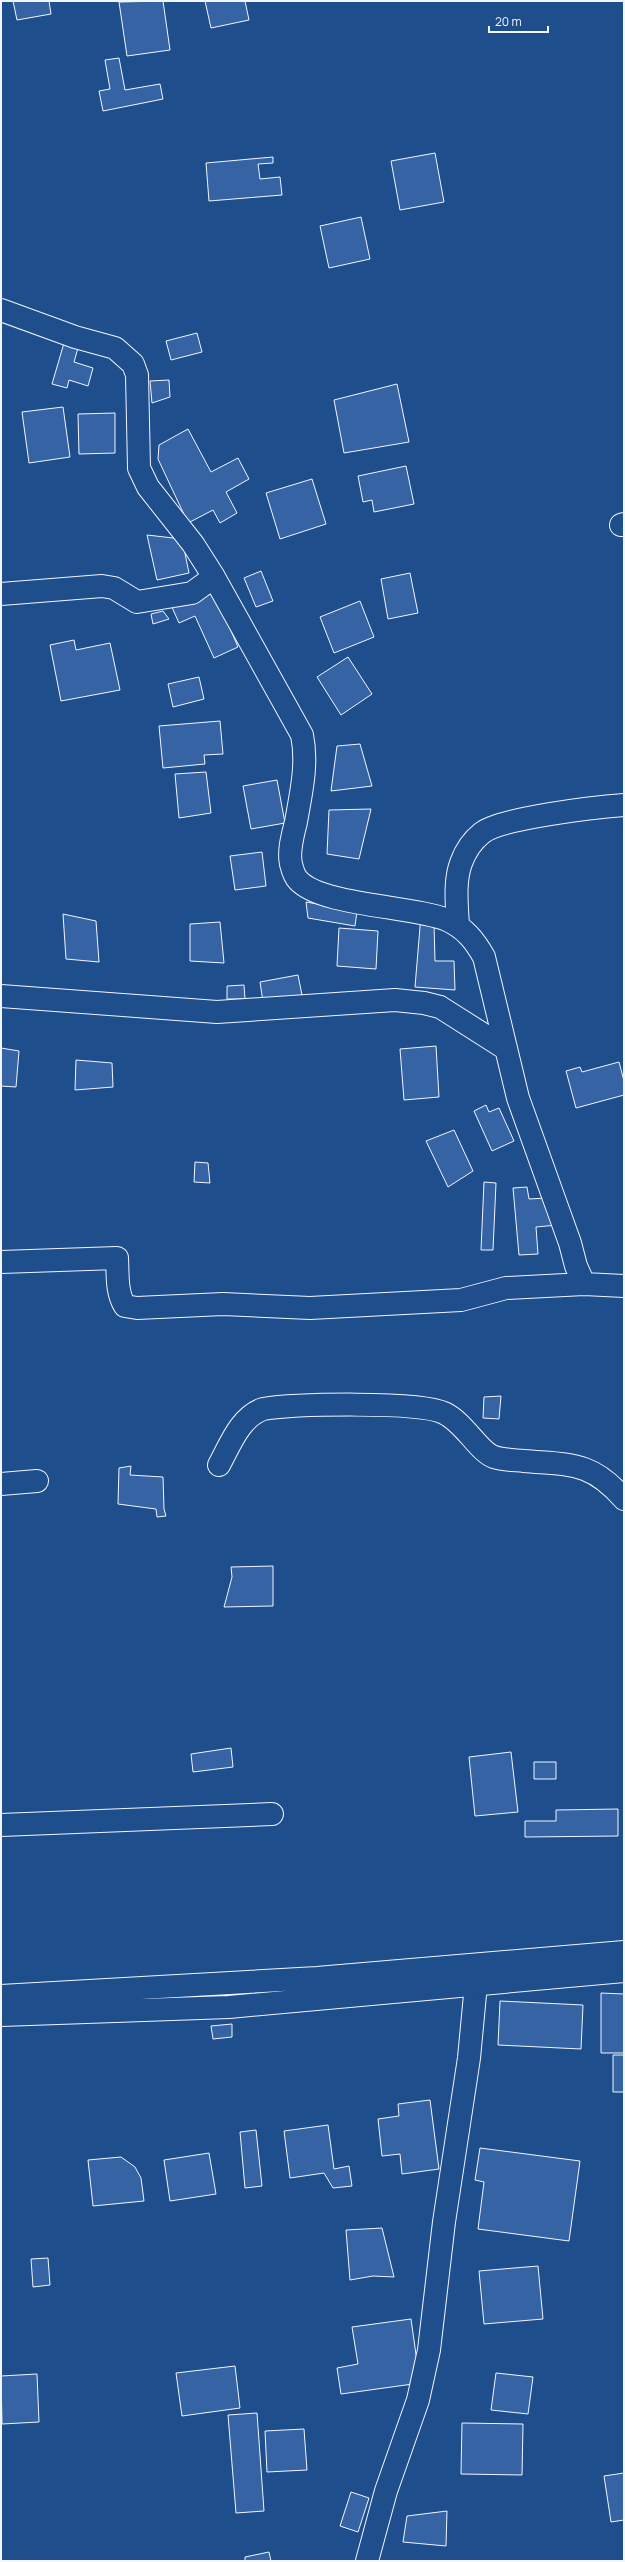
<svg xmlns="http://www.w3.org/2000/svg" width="625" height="2562" font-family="Manrope,sans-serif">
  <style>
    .building { fill: #3563a3; stroke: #f2f6ff }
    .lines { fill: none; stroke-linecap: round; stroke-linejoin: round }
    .minor-casing { stroke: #f2f6ff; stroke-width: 24 }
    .major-casing { stroke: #f2f6ff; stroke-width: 24 }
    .minor { stroke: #1f4e8c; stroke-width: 22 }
    .major { stroke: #1f4e8c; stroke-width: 22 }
  </style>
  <rect width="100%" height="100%" fill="#1f4e8c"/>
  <path class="building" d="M13,1H49L51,14L17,20Z
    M163,1L170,50L127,56L119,2Z
    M205,1H245L249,20L211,28Z
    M119,58L125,90L160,84L163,99L103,111L99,91L110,89L105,60Z
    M435,153L444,202L400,210L391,161Z
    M273,157V163L258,164L260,179L280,177L282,195L209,201L206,163Z
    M361,217L370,259L329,268L320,226Z
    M197,333L202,352L171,360L166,341Z
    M64,343L78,348L74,362L93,368L88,386L69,380L67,388L52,384Z
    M169,380L170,397L152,403L150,381Z
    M397,384L409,442L344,453L334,400Z
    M63,407L70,457L29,463L22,412Z
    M115,413V453L79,454L78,414Z
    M188,429L211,472L238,458L249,479L226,492L237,513L220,523L213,510L188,523L158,459L159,445Z
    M406,466L414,504L374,512L372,500L363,502L358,476Z
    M312,479L326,524L280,539L266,493Z
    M147,535L182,539L189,573L157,580Z
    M261,571L273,601L256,607L244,578Z
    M410,573L418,613L388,619L381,579Z
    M212,587L238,647L214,658L195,616L179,623L171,605Z
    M360,601L374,637L334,653L320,617Z
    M163,611L169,619L153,624L151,614Z
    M74,640L76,650L110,643L120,690L61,701L50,645Z
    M348,657L372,694L341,715L317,677Z
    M199,677L204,699L173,707L168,684Z
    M220,721L223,754L204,755L205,764L163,768L159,726Z
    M360,744L372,786L331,791L337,746Z
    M206,772L211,813L179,818L175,774Z
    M277,780L285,823L251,829L243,786Z
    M371,809L359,859L327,854L329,810Z
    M262,852L266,886L235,890L230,856Z
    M306,902L357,911L355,926L308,918Z
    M63,914L96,921L99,962L66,959Z
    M421,915L434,924L435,961H454L455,990L415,987Z
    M220,922L224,963L190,961V924Z
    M339,928L378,931L376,969L337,966Z
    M298,975L302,995L263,1002L260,982Z
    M244,985L245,999H227V986Z
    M436,1046L439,1097L404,1100L400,1049Z
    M1,1048L19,1051L16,1087L1,1086Z
    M76,1060L112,1063L113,1087L75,1090Z
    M619,1062L624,1081V1095L576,1108L566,1071L580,1067L582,1072Z
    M486,1105L489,1112L499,1108L514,1141L492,1151L474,1111Z
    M454,1130L473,1171L448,1187L426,1141Z
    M195,1162L208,1163L210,1183L194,1182Z
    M484,1182L496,1183L493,1250H481Z
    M527,1187L529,1199L546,1198L558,1225L536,1227L538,1254L519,1255L513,1188Z
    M501,1396L499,1419L483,1418L484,1397Z
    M131,1466L130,1475L163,1477L164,1509L166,1516L157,1517L156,1509L118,1504L119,1468Z
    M273,1566V1606L224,1607L232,1577L231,1567Z
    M231,1748L233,1767L193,1772L191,1754Z
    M511,1752L518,1812L475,1816L469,1757Z
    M534,1762H556V1779H534Z
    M618,1809V1836L525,1837V1821H556V1810Z
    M601,1993L624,1994V2053H601Z
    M500,2001L583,2005L581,2049L498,2045Z
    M232,2024V2037L213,2039L211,2026Z
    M613,2055H624V2092H613Z
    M430,2100L439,2169L402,2174L400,2154L382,2156L378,2119L399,2116L398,2104Z
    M328,2125L334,2169L349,2166L352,2186L333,2188L324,2173L290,2178L284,2131Z
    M256,2130L262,2186L245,2188L240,2132Z
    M480,2148L580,2161L569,2241L478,2229L484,2182L475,2180Z
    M209,2153L216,2194L170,2201L164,2160Z
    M121,2157L135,2167L141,2178L144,2201L93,2206L88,2160Z
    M382,2228L394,2277L373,2276L350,2280L346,2230Z
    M48,2258L50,2285L33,2287L31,2259Z
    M538,2266L543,2319L484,2324L479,2271Z
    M411,2319L420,2383L341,2394L337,2368L358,2364L352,2327Z
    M235,2366L240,2408L182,2416L176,2373Z
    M496,2373L533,2377L528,2414L491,2410Z
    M37,2374L39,2422L2,2424L1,2376Z
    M257,2413L264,2511L236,2513L228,2415Z
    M462,2423L523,2424L522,2475L461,2474Z
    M304,2429L307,2470L267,2472L265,2431Z
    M624,2473V2520L611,2522L604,2476Z
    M351,2492L369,2498L358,2532L340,2526Z
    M447,2511L446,2546L403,2542L407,2516Z
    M269,2552L271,2561H245V2557Z"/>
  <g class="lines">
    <g class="minor-casing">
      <path id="minor" d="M1,310L75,337L115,348L133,364L137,375L139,468L148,487L193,544L214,577L302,735C308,764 301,793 296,822C293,834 288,851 291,864C292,868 295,877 298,880C321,906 414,906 447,920C465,928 475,941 484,957L518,1098L570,1243L576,1266L584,1284L624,1286
        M621,525L624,524
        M1,594L102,586L114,588L137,602L192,593L214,577
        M458,926C457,906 454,882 461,863C465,852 473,840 482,833C500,818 597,807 624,805
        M1,996L217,1012L395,1000L424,1003L440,1007L506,1049
        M1,1262L117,1258C118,1274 116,1292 125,1306L137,1308L223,1304L310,1308L461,1300L506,1288L584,1284
        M219,1465C230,1445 240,1417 263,1409C294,1404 420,1401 444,1413C464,1422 479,1452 494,1457C503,1460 514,1460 524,1461C570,1465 591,1461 624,1499
        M1,1484L37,1481
        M1,1825L272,1814
        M367,2561L386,2491L418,2400L429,2350L444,2222L469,2058L476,1984L474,1967"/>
    </g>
    <g class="major-casing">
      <path id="major" d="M1,1996L317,1978L624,1952
        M1,2015L229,2007L624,1971"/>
    </g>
    <use href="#minor" class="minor"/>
    <use href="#major" class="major"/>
  </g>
  <rect width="625" height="2562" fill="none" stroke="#f2f6ff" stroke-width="4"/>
  <path d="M489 26v6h59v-6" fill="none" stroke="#f2f6ff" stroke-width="2"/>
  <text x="495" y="26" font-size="12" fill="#f2f6ff" stroke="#1f4e8c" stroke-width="3" paint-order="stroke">20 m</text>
</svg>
